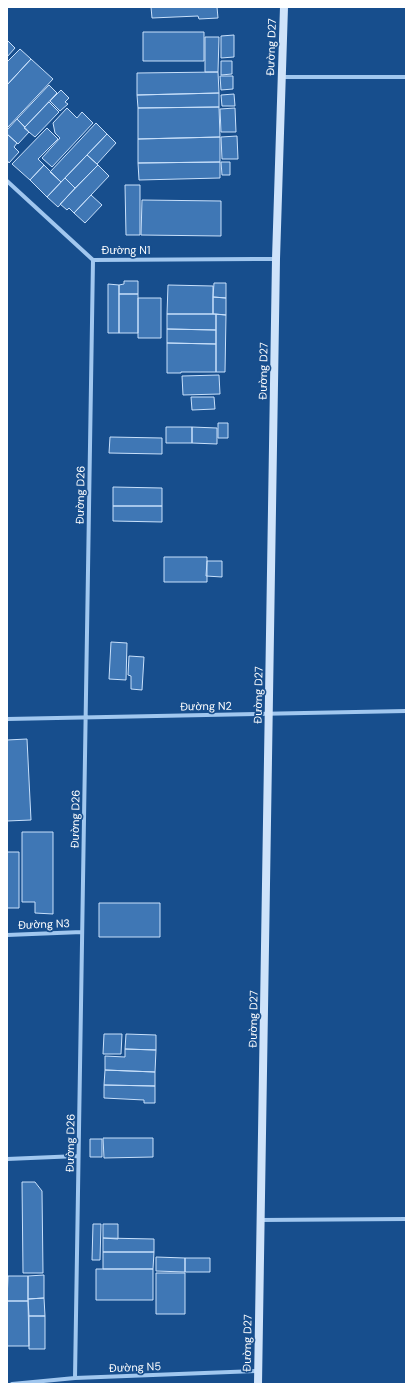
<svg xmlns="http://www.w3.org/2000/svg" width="413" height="1391" font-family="'DM Sans',sans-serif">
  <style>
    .building { fill: #3f77b5; stroke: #c8e0fb }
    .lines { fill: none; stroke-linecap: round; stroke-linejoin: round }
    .street { stroke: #a1c7ef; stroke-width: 4 }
    .secondary { stroke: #cfe3fa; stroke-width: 8 }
    .labels { text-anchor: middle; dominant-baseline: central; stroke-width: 3.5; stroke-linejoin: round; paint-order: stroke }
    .street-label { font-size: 11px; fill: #fff; stroke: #174e8d }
  </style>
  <rect width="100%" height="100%" fill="#174e8d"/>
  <path class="building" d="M151,7H217L218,18L199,19L198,16L152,18Z
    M143,32H204V61H143Z
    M234,35V57L221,58V36Z
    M205,37H219L218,72H205Z
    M7,40L15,48L7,57Z
    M20,49L31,59L7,85V62Z
    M31,59L53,79L8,127L7,126V85Z
    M221,61H232V74L221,75Z
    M218,72L219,93L137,95V73Z
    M220,76H233V89L221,90Z
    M49,85L57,93L25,127L17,119Z
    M61,90L69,98L65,102L68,104L60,111L50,101Z
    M219,93V107L138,108L137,95Z
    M234,94L235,106H222L221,95Z
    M49,102L59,112L35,137L24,128Z
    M219,107L220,137L138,139V108Z
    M67,108L77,118L82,112L93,123L52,167L42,158L60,138L55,133L53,123Z
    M235,108L236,132H221L220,109Z
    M17,119L29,132L18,144L7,134V130Z
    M96,123L107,134L61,182L50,172Z
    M47,128L58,139L38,159L44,165L30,180L12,164Z
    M7,134L17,143L14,147L19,152L9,163L7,160Z
    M107,134L116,143L97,164L87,155Z
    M237,136L238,159H222L221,137Z
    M220,137V162L138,163V139Z
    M87,155L98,165L75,188L65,178Z
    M220,162V178L139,180L138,163Z
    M221,162H230V175H222Z
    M44,165L61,182L47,197L30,180Z
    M98,165L109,176L74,213L69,208L67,210L60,204Z
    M65,178L75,188L58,207L47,197Z
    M125,185H140V235H126Z
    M91,195L102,205L85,223L74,213Z
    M142,200L221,201V236L141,235Z
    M124,281H138V294H119V285L124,284Z
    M214,283H226V298L213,297Z
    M108,284L119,285V333H108Z
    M168,285L213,286V314H167Z
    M119,294H138V333H119Z
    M213,297L226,298V315L213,314Z
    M138,298H161V338H138Z
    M167,314H216V330L167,329Z
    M216,314L226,315L225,372H216Z
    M167,329L216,330V344L167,343Z
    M167,343L216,344V372H181V373H167Z
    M219,375L220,394L183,395L182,376Z
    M191,397H214L215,409L192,410Z
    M218,423H228V438H218Z
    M166,427H192V443H166Z
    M192,427L217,428V444L192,443Z
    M110,437L162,438V454L109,453Z
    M113,487L162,488V506H113Z
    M113,506H162V522L113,521Z
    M164,557H207V582H164Z
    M207,561H222V577L206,576Z
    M111,642L127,643L126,680L109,679Z
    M129,656L144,657L142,690L131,689V676L128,675Z
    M27,739L31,820L7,821V740Z
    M22,832H53V914L35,913V902H22Z
    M7,852H19V908H7Z
    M99,903H160V937H99Z
    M104,1034H122L121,1054H103Z
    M126,1034L156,1035V1050L125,1049Z
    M125,1049L156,1050L155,1072L105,1070V1056L125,1057Z
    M105,1070L155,1072V1086L104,1085Z
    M104,1085L155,1086V1103H144V1100L104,1098Z
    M103,1138H153V1157L104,1158Z
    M90,1139H102V1157H90Z
    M22,1182H35L42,1191L43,1273H23Z
    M93,1224H101L100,1260H92Z
    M103,1224H118V1239L103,1238Z
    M103,1238L154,1239V1252H103Z
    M103,1252H154L153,1269H103Z
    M156,1257L185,1258V1272L156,1271Z
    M185,1258H210V1272H185Z
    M96,1269H153V1300H96Z
    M156,1273H185V1314H156Z
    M44,1275V1298L28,1299V1276Z
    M8,1276H28V1301H7Z
    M44,1298L45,1316H29L28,1299Z
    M7,1301H28L29,1346H7Z
    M29,1316H45V1349H29Z"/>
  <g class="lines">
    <path class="street" d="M282,77H406
      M7,181L93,260L276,259
      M7,719L406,711
      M7,935L82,932
      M7,1159L78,1156
      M260,1220L406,1219
      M75,1378L93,260
      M12,1384L75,1378L258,1371"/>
    <path class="secondary" d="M258,1384L276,259L284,7"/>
  </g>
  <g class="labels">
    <g class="street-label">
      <text transform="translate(271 47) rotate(-88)">Đường D27</text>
      <text x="126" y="250">Đường N1</text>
      <text transform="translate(263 371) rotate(-89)">Đường D27</text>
      <text transform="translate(80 495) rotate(-89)">Đường D26</text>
      <text transform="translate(258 695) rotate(-89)">Đường D27</text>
      <text transform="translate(206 706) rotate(-1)">Đường N2</text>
      <text transform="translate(75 819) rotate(-89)">Đường D26</text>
      <text transform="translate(44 924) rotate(-2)">Đường N3</text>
      <text transform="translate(253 1019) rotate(-89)">Đường D27</text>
      <text transform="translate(70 1143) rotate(-89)">Đường D26</text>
      <text transform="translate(247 1343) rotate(-89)">Đường D27</text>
      <text transform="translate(135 1367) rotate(-2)">Đường N5</text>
    </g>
  </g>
  <rect width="413" height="1391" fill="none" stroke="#ffffff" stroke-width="16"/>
</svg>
